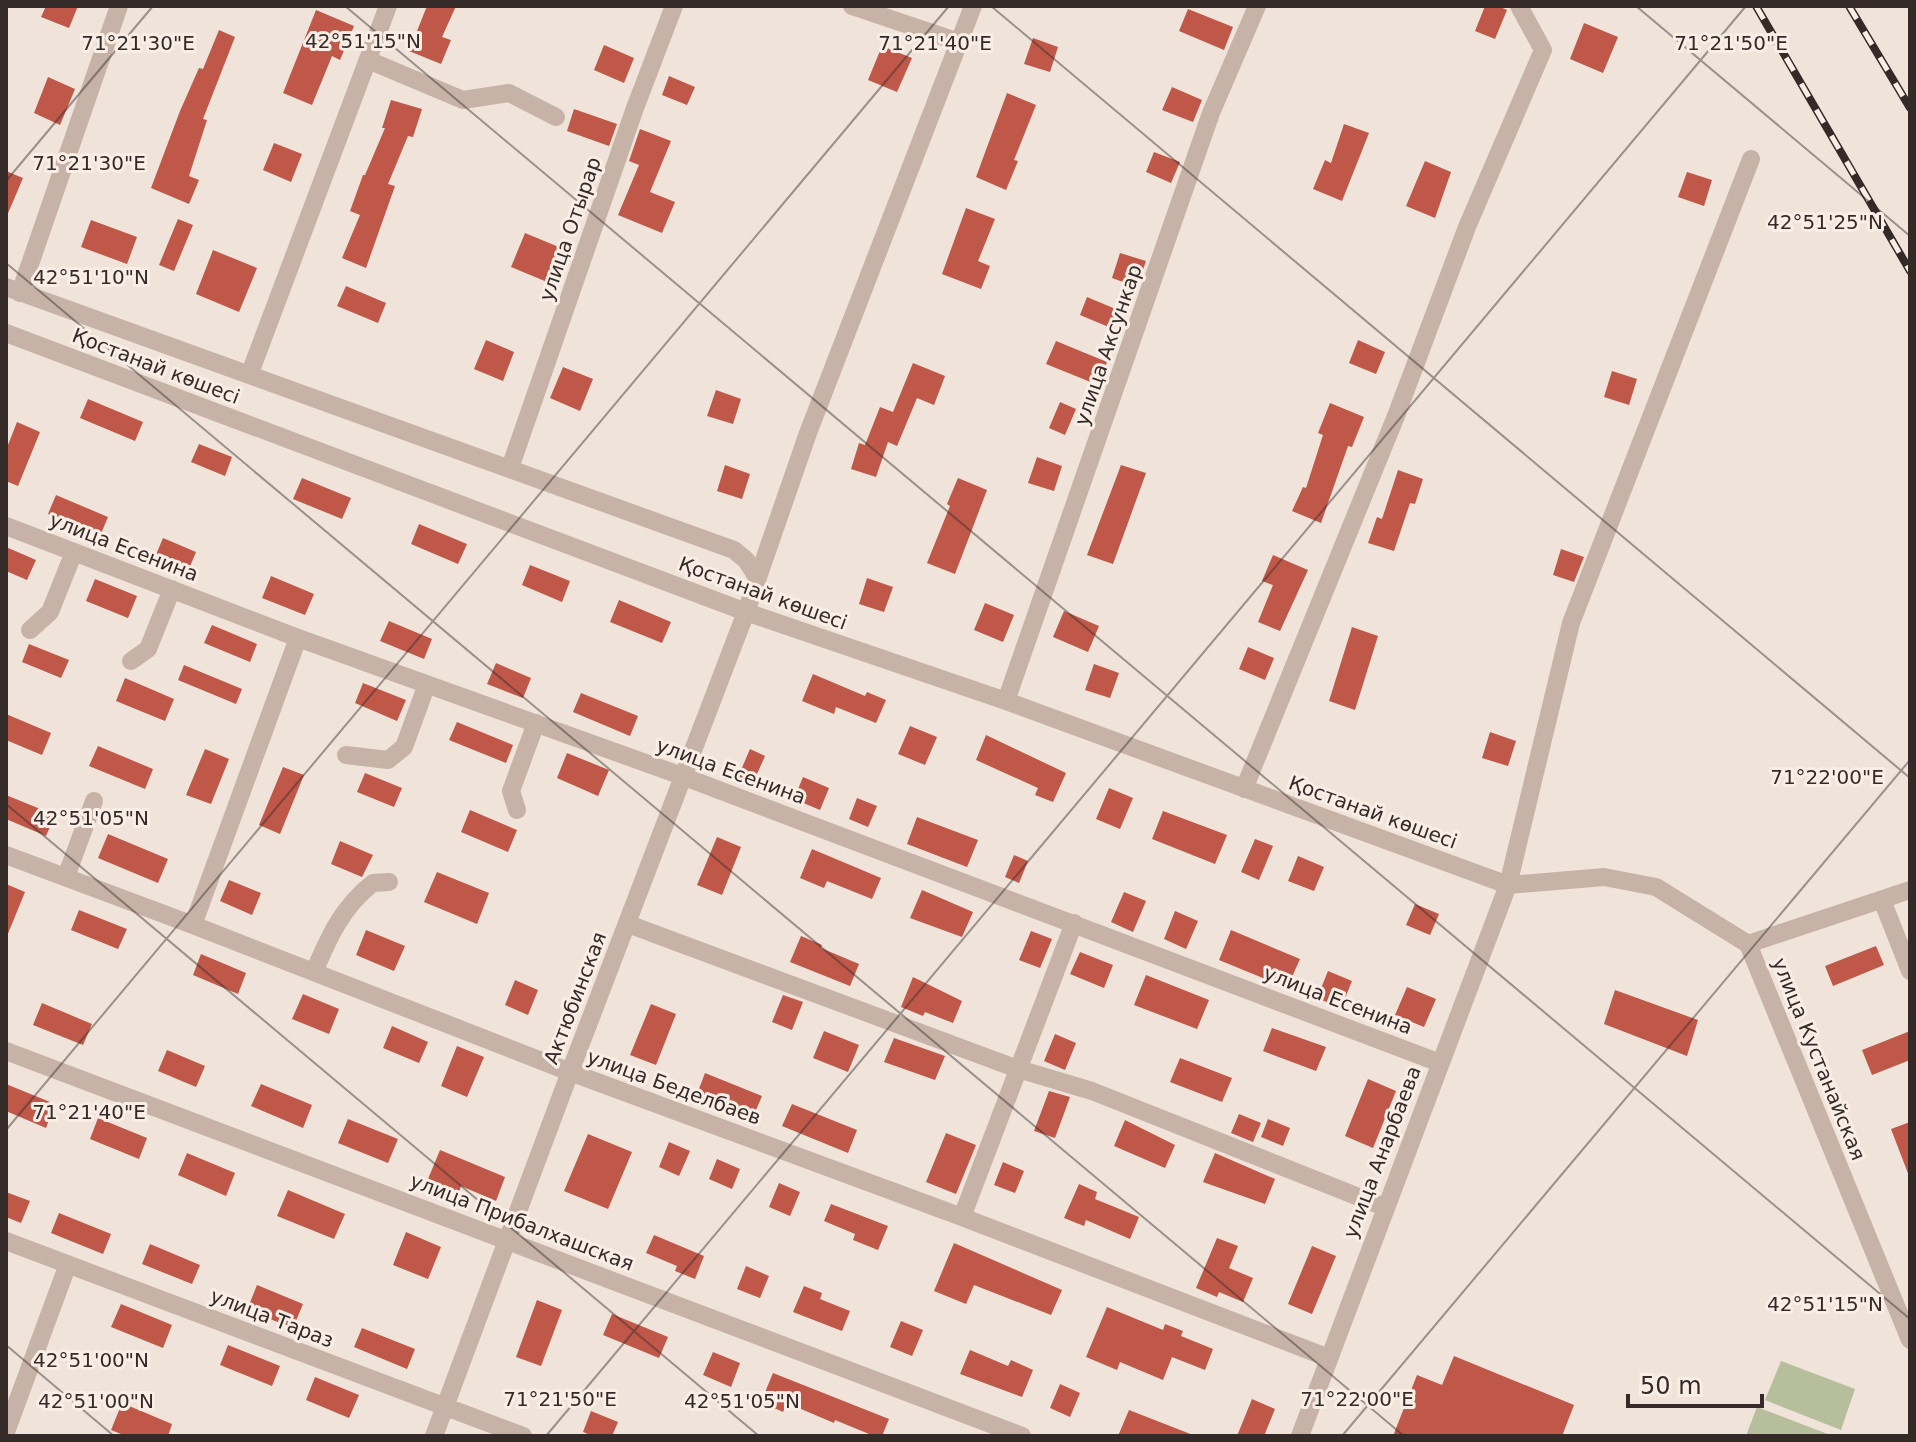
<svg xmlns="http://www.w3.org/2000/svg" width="1916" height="1442" font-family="'DejaVu Sans',sans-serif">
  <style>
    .green { fill: #b6be9b }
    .building { fill: #bf5849 }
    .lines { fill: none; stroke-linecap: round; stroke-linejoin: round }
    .minor { stroke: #c7b2a7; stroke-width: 18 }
    .rail-casing { stroke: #342a27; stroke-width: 8 }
    .rail { stroke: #f8eee6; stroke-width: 5; stroke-dasharray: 15; stroke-linecap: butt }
    .ticks { fill: none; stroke: #342a27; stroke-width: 2; stroke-opacity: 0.45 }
    .labels { text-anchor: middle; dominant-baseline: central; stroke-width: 6; stroke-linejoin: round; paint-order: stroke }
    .street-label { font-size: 20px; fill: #342a27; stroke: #f8eee6 }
    .ticks-label { font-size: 20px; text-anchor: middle; fill: #342a27; stroke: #f8eee6; stroke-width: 6; stroke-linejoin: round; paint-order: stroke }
  </style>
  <rect width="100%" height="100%" fill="#f0e3da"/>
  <path class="green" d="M1781,1361L1855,1389L1841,1430L1765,1400Z
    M1757,1407L1833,1436H1746Z"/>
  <path class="building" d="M46,6H78L69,28L41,17Z
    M427,6H456L442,37L451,40L441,64L409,51Z
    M1485,6H1498L1507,10L1495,39L1475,31Z
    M1188,9L1233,27L1224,50L1179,31Z
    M316,10L354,26L340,60L332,56L312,105L283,93Z
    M1584,23L1618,37L1603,73L1570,59Z
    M219,30L235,37L203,119L207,120L189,176L199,180L189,204L151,188L180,111L199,68L203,69Z
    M1033,38L1058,47L1050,72L1024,64Z
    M604,45L634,58L624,83L594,70Z
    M882,46L912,58L897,92L868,80Z
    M669,76L695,87L687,105L662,95Z
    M48,77L75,89L60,125L34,113Z
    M1172,87L1202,100L1193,122L1162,110Z
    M1007,93L1036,105L1014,160L1018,161L1006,190L976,177Z
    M391,100L422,109L413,137L408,136L388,184L395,186L366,268L342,258L360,215L350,211L363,175H365L385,128H382Z
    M574,109L617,124L609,146L567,131Z
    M1344,124L1369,133L1342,201L1313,189L1325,160L1331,163Z
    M640,129L671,141L650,192L675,202L662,233L618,215L639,165L629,161Z
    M274,143L302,154L291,182L263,170Z
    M1154,152L1180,162L1171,183L1146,172Z
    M1425,161L1451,172L1435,218L1406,206Z
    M6,171L23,178L6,218Z
    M1687,172L1712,180L1704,206L1678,197Z
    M966,208L995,219L978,261L990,266L981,289L942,274Z
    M178,219L193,225L174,271L159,265Z
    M91,220L137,237L127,264L81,247Z
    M525,233L566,250L552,284L511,267Z
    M213,250L257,268L239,312L196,294Z
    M1120,253L1146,261L1137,287L1112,278Z
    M346,286L386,303L378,323L337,306Z
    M1087,297L1118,310L1111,328L1080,315Z
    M486,340L514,352L503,381L474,369Z
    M1358,340L1385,352L1376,374L1349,363Z
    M1056,341L1107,362L1098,385L1046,364Z
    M913,363L945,376L934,405L917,398L897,446L888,442L876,477L851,469L859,443L865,445L880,407L893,412Z
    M563,367L593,379L580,411L550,398Z
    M1612,371L1637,379L1629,405L1604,397Z
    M716,390L741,399L733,424L707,416Z
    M88,399L143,422L135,441L80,418Z
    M1060,402L1076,409L1065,435L1049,428Z
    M1330,403L1364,417L1352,447L1348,446L1321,523L1292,511L1303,487L1306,488L1323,435L1318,433Z
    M17,422L40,432L18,486L6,481V450Z
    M199,444L232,457L225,476L191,462Z
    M1037,457L1062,466L1054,491L1028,483Z
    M725,465L750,474L742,499L717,491Z
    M1121,465L1146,473L1113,564L1087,555Z
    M1398,470L1423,479L1415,504L1410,503L1394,551L1368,543L1377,517L1382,519Z
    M302,478L351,498L342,519L293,499Z
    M958,478L987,490L955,574L927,563L950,506L947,504Z
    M56,495L108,517L100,536L48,514Z
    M419,524L467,544L458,564L411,544Z
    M163,538L196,552L188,571L155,557Z
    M6,547L36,560L27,580L6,571Z
    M1561,549L1584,557L1574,582L1553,575Z
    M1273,555L1308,570L1280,631L1258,622L1273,585L1262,581Z
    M530,565L570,581L562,602L522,585Z
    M271,576L314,594L305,615L262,598Z
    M867,578L893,587L884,612L859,604Z
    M95,579L137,596L128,618L86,601Z
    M619,600L671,622L662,643L610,622Z
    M985,603L1014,615L1003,642L974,630Z
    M1064,611L1099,626L1088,652L1053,637Z
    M389,621L432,639L424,659L380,641Z
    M212,625L257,644L250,662L204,643Z
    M1352,627L1378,636L1355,710L1329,701Z
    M29,644L69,660L61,678L22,662Z
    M1248,647L1274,658L1265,680L1239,669Z
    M496,663L531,678L523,698L487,684Z
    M1094,664L1119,673L1110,698L1085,690Z
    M184,665L242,689L236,704L178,680Z
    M813,674L865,696L867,692L886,700L876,723L836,707L834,714L802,701Z
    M125,678L174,699L165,721L116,701Z
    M363,683L406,700L397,721L355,703Z
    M581,693L638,716L630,736L573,712Z
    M6,714L51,733L42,755L6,740Z
    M457,722L513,745L506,763L449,740Z
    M910,726L937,737L925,765L898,754Z
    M1490,732L1516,741L1508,766L1482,758Z
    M986,735L1066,773L1053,802L1035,795L1038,788L976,760Z
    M98,746L153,769L145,789L89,766Z
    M205,749L229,759L211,804L186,795Z
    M750,749L765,756L753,783L738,777Z
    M567,753L609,770L598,796L557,778Z
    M283,767L304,775L280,834L259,825Z
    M365,773L402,788L394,807L357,792Z
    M803,777L829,788L820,810L794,799Z
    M1109,788L1133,798L1120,829L1096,819Z
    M6,795L55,815L46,836L6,819Z
    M857,798L877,806L868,827L849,819Z
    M470,810L517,830L508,852L461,832Z
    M1163,811L1227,835L1215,864L1152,839Z
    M917,817L978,840L967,867L907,844Z
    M108,834L168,859L158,883L98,858Z
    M717,837L741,847L722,895L697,885Z
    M1255,839L1273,846L1259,880L1241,872Z
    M340,841L373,855L362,877L331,864Z
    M812,849L881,878L872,899L827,881L824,888L800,878Z
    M1014,855L1028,861L1019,883L1005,877Z
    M1298,856L1324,867L1314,891L1288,881Z
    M437,872L489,893L477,924L424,902Z
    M229,880L261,893L252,915L220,901Z
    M6,884L25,892L7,936H6Z
    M922,890L973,912L962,937L910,918Z
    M1124,892L1146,901L1133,932L1111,922Z
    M1415,904L1439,914L1430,935L1406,925Z
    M79,910L127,929L118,949L71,930Z
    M1175,911L1198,921L1186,949L1164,939Z
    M366,930L405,946L394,971L356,955Z
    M1231,930L1300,959L1287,988L1219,960Z
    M1031,931L1052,939L1040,968L1019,960Z
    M801,936L822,945L821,948L859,964L850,986L790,962Z
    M1876,946L1884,965L1833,986L1825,966Z
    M1080,952L1113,965L1104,988L1070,974Z
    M201,954L246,973L238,994L193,975Z
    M1328,971L1352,981L1341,1008L1317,998Z
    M1146,975L1209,1000L1197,1029L1134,1005Z
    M913,977L962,1001L953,1023L925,1012L923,1016L901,1007Z
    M515,980L538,990L528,1015L505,1005Z
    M1407,987L1436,999L1424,1027L1395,1015Z
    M1615,990L1698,1020L1687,1056L1604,1024Z
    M303,994L339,1009L329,1034L292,1019Z
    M783,995L803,1002L792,1030L772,1022Z
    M42,1003L92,1024L83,1045L33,1025Z
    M651,1004L676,1014L656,1065L630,1055Z
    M392,1026L428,1042L419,1063L383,1048Z
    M1272,1028L1326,1047L1316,1071L1263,1051Z
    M824,1031L859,1045L848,1072L813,1058Z
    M1910,1031V1060L1872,1075L1862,1050Z
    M1055,1034L1076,1043L1065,1070L1044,1061Z
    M894,1038L945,1056L935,1080L884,1062Z
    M457,1046L484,1057L467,1097L441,1086Z
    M167,1050L205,1066L196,1087L158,1071Z
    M1180,1058L1232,1078L1222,1102L1170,1082Z
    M705,1073L762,1096L753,1117L697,1094Z
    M1368,1079L1396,1091L1373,1148L1345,1136Z
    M6,1084L55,1104L46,1128L6,1111Z
    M261,1084L312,1105L303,1128L251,1106Z
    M1049,1091L1070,1097L1055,1138L1034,1131Z
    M792,1104L857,1130L848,1153L782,1126Z
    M1239,1114L1261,1123L1253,1142L1231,1133Z
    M98,1118L147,1138L139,1159L90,1139Z
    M348,1119L398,1139L388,1163L338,1143Z
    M1268,1119L1290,1128L1283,1146L1261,1137Z
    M1125,1120L1175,1145L1165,1168L1114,1146Z
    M1910,1122V1176H1909L1891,1129Z
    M946,1133L976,1145L956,1194L926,1182Z
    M588,1134L632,1152L608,1209L564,1191Z
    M669,1142L690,1151L679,1176L659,1167Z
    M440,1150L505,1177L496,1201L461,1186L459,1192L428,1179Z
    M187,1153L235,1173L226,1196L178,1175Z
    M1215,1153L1275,1179L1265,1204L1203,1182Z
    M717,1159L740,1169L732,1189L709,1179Z
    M1003,1162L1024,1171L1015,1193L994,1185Z
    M779,1183L800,1192L790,1216L769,1207Z
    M1079,1184L1097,1192L1095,1199L1139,1217L1130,1239L1086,1220L1084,1226L1064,1218Z
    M288,1190L345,1214L334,1239L277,1216Z
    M6,1192L30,1201L21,1223L6,1217Z
    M831,1204L888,1226L878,1250L853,1240L855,1234L824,1221Z
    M59,1213L111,1234L103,1254L51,1233Z
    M406,1232L441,1247L428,1279L393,1265Z
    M654,1235L704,1256L695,1279L675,1271L677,1266L646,1253Z
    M1217,1238L1238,1246L1229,1268L1253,1278L1243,1302L1219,1292L1217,1297L1196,1288Z
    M954,1243L1062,1290L1051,1315L974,1285L966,1304L934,1291Z
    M150,1244L200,1265L192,1284L142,1264Z
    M1312,1246L1336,1256L1312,1314L1288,1304Z
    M746,1266L769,1276L760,1298L737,1289Z
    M257,1285L303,1304L293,1328L247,1310Z
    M804,1286L822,1293L820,1299L850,1311L842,1331L793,1312Z
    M537,1300L562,1310L541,1366L516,1357Z
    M121,1304L172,1325L163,1348L111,1327Z
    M1107,1307L1163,1330L1165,1324L1183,1331L1181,1336L1213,1349L1205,1370L1172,1357L1163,1380L1120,1362L1117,1370L1086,1357Z
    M612,1314L668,1337L659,1358L603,1335Z
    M901,1321L923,1330L912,1356L890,1347Z
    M362,1328L415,1349L407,1369L354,1347Z
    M228,1345L280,1366L272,1386L220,1365Z
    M970,1350L1008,1366L1011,1360L1033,1370L1022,1397L960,1374Z
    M713,1352L740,1363L731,1387L703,1375Z
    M1454,1356L1574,1405L1562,1436H1393L1417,1375L1442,1385Z
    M773,1373L889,1419L882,1436H874L835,1420L834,1423L787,1403L783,1412L761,1402Z
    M315,1377L359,1395L349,1418L306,1400Z
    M1060,1384L1080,1393L1070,1417L1050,1408Z
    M1252,1399L1275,1409L1264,1436H1237Z
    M122,1403L172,1424L168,1436H126L111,1430Z
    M1129,1410L1193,1435V1436H1118Z
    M591,1411L618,1422L612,1436H593L583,1432Z"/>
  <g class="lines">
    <path class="minor" d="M852,6L959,42
      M368,60L463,100L509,93L556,117
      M6,287L734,550L746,560L757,577
      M20,293L119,6
      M6,333L746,612L1006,701L1508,885L1604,877L1656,887L1748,944L1910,1340
      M250,373L388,6
      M510,468L635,108L674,6
      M6,526L298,638L682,776L1440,1063
      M30,630L50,612L74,552
      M131,661L148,649L172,589
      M1006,701L1211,113L1257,6
      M346,755L388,760L404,747L427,684
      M1244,789L1396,416L1467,227L1543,50L1519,6
      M517,810L511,791L536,723
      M6,855L193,925L570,1072L962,1217L1329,1358
      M66,877L94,801
      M1882,900L1910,971
      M628,924L1018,1069L1092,1091L1384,1207
      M193,925L298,638
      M1748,944L1910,890
      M314,972C329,937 342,907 373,883L389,882
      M6,1051L1022,1436
      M962,1217L1074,923
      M6,1241L523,1436
      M6,1432L68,1264
      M434,1436L570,1072L746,612L808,433L973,6
      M1300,1436L1508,885L1571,623L1751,159"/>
    <g class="rail-casing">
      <path id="rail" d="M1756,6L1910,271
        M1849,6L1910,108"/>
    </g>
    <use href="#rail" class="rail"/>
  </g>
  <path class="ticks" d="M345,6L1910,1319M991,6L1910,778M1636,6L1910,236M6,181L153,6M6,263L1404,1436M6,804L759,1436M6,1130L949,6M6,1345L114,1436M546,1436L1746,6M1342,1436L1910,760"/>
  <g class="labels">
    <g class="street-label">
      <text transform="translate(570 229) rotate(-71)">улица Отырар</text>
      <text transform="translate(1108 345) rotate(-71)">улица Аксункар</text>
      <text transform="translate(156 366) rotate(21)">Қостанай көшесі</text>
      <text transform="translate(124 547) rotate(21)">улица Есенина</text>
      <text transform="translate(763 593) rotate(20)">Қостанай көшесі</text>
      <text transform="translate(731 771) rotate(20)">улица Есенина</text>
      <text transform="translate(1373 812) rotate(20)">Қостанай көшесі</text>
      <text transform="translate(575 998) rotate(-69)">Актюбинская</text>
      <text transform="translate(1338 1000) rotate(21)">улица Есенина</text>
      <text transform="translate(1819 1059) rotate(68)">улица Кустанайская</text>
      <text transform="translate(674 1087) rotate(20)">улица Беделбаев</text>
      <text transform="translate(1382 1152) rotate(-69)">улица Анарбаева</text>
      <text transform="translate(522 1222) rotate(21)">улица Прибалхашская</text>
      <text transform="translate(272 1318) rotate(21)">улица Тараз</text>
    </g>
  </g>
  <g class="ticks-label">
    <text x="363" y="48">42°51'15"N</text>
    <text x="138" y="50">71°21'30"E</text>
    <text x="935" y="50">71°21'40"E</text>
    <text x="1731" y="50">71°21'50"E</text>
    <text x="89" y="170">71°21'30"E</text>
    <text x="1825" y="229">42°51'25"N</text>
    <text x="91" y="284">42°51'10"N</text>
    <text x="1827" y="784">71°22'00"E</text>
    <text x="91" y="825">42°51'05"N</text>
    <text x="89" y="1119">71°21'40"E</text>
    <text x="1825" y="1311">42°51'15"N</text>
    <text x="91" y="1367">42°51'00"N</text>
    <text x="560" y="1406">71°21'50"E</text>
    <text x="1357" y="1406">71°22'00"E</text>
    <text x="96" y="1408">42°51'00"N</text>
    <text x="742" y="1408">42°51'05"N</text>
  </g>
  <rect width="1916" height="1442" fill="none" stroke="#342a27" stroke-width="16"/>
  <path d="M1628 1394v12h134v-12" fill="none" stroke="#342a27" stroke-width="4"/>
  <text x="1640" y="1394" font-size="24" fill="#342a27" stroke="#f8eee6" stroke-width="6" paint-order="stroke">50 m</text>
</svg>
